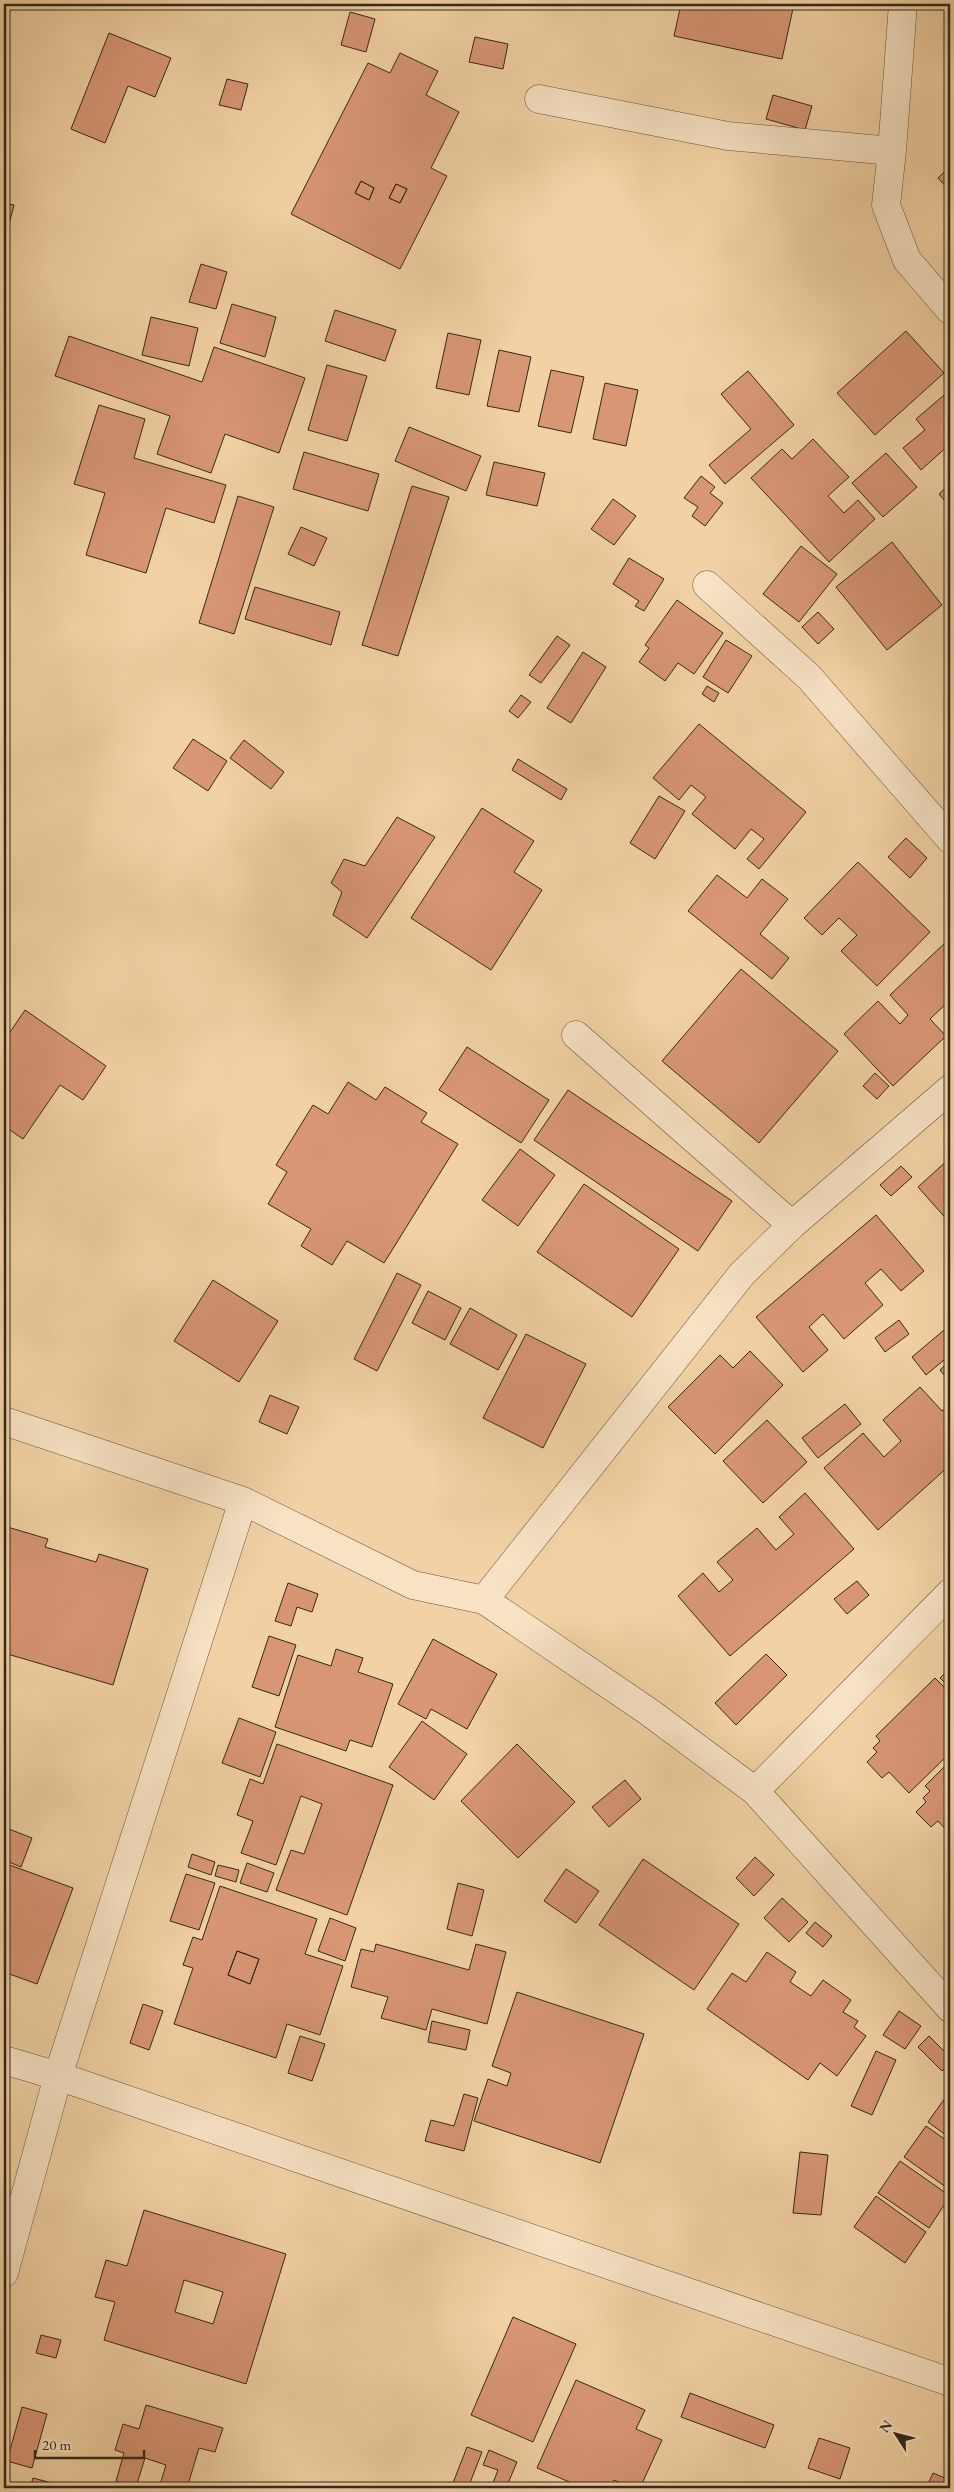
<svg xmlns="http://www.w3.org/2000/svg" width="954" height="2492" font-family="'EB Garamond',serif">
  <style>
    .building { fill: #d89675; stroke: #32291e; fill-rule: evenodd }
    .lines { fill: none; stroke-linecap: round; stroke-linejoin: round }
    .street-casing { stroke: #625340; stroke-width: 29 }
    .street { stroke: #f7e2c4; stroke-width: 28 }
  </style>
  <rect width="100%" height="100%" fill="#f2d2a4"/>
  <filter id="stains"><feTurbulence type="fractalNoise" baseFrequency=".004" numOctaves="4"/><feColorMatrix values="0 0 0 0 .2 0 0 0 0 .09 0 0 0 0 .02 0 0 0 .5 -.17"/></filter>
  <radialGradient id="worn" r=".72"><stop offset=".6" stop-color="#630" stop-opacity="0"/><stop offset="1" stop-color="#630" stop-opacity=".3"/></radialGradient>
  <path class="building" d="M681,4H794L782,59L674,36Z
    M350,12L375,19L366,52L341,45Z
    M109,33L171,58L155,97L128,86L105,143L71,129Z
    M475,37L508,44L503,69L469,62Z
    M400,53L438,71L426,95L459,112L431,168L447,176L400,269L291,214L368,63L390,73ZM361,181L374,188L369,200L355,193ZM396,184L407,189L400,203L389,198Z
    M227,79L248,84L241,110L219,105Z
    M773,95L812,106L805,130L766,119Z
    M950,166V191L938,178Z
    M361,181L374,188L369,200L355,193Z
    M396,184L407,189L400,203L389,198Z
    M4,203L14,205L4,244Z
    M201,264L227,272L216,309L189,302Z
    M232,304L276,317L265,357L220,343Z
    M335,310L396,330L385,361L325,341Z
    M151,317L198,328L189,366L142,355Z
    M906,331L944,373L875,435L837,393Z
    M448,333L481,340L469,395L436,388Z
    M69,336L202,382L214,347L305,378L279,453L225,434L211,473L157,454L170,416L55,376Z
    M499,350L531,357L519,412L487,406Z
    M327,365L367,376L347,441L308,430Z
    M551,370L584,377L571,433L538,426Z
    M748,371L794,425L725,484L709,465L751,429L721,394Z
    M605,383L638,390L626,446L593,439Z
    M950,390V444L921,470L903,448L925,430L916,419Z
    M99,405L145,419L134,458L226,485L214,523L166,508L146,573L86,555L105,493L74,484Z
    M409,427L481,456L466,491L395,461Z
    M813,439L849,477L828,496L844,513L858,500L875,519L829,562L751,478L782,449L792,459Z
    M304,452L379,474L368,511L293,489Z
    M886,453L917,487L883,517L852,483Z
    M494,462L545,473L537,506L486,495Z
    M701,476L715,487L710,493L723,503L705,526L692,516L698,507L684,498Z
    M950,484V507L939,494Z
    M412,486L449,497L398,656L362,645Z
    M238,496L274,507L234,634L199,623Z
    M613,499L636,516L614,545L591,529Z
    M301,527L327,538L314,566L288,554Z
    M892,542L942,605L887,650L836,587Z
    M801,546L837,574L799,622L763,594Z
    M629,558L664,579L644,611L635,606L639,601L613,584Z
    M255,587L340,612L331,645L245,619Z
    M677,600L723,633L694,674L678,663L665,681L639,662L649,648L645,645Z
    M818,612L834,629L818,644L802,627Z
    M557,636L570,645L541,683L529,675Z
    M726,640L752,656L728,693L703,677Z
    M583,652L606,667L571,723L547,708Z
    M707,686L719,693L714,702L702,694Z
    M521,695L531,702L518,718L509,711Z
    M699,724L806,812L759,869L747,859L764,839L751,829L735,849L692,814L706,797L691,785L679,800L653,778Z
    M193,739L227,761L208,791L173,768Z
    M244,740L284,772L271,789L230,758Z
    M518,759L567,789L561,800L512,770Z
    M659,796L685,811L655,859L630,843Z
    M482,808L534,841L514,872L542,890L491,970L411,918Z
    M397,817L435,837L367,938L333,915L342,892L331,883L344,859L365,866Z
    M906,838L927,858L910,878L888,857Z
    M858,862L930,932L877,986L841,951L857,935L839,918L822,935L804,918Z
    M717,875L747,898L762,879L788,899L760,934L789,958L772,979L688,911Z
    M948,940L950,942V1000L930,1019L946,1036L893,1086L844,1034L878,1001L900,1024L908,1015L890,995Z
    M741,969L838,1051L759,1143L662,1061Z
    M25,1010L106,1066L83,1100L60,1085L23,1139L4,1126V1037L6,1038Z
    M467,1047L549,1100L521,1143L439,1090Z
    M875,1073L889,1086L877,1099L863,1086Z
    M348,1082L376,1100L385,1087L427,1113L421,1122L458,1144L384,1263L347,1241L332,1265L301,1246L311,1229L268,1204L287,1172L276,1165L313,1105L328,1114Z
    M568,1090L732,1201L698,1251L534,1140Z
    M520,1149L555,1175L518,1226L482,1200Z
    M950,1158V1223L918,1187Z
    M901,1166L912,1177L891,1196L880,1185Z
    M584,1184L679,1249L632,1317L537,1252Z
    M876,1215L924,1271L901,1291L881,1269L865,1283L883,1305L844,1339L823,1314L809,1327L828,1350L803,1372L756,1317Z
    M397,1273L421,1285L377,1371L354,1359Z
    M213,1280L278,1321L239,1382L174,1341Z
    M428,1291L461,1308L445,1340L412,1323Z
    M470,1308L517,1335L498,1370L450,1344Z
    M899,1320L909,1334L885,1352L875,1338Z
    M950,1325V1355L926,1375L912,1357Z
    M526,1334L586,1364L543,1448L483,1418Z
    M750,1351L783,1385L715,1454L668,1407L720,1355L733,1368Z
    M950,1361V1382L940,1370Z
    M920,1387L942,1411L950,1404V1465L878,1530L824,1468L863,1433L884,1457L901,1441L883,1420Z
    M270,1395L299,1407L287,1434L259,1422Z
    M845,1404L861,1424L818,1458L802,1438Z
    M767,1420L807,1462L763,1503L723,1461Z
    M805,1493L854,1549L730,1656L678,1596L703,1573L719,1592L733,1580L717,1562L757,1528L776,1550L794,1534L779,1517Z
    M4,1526L48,1539L45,1547L96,1562L99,1554L148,1569L113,1685L4,1653Z
    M857,1581L869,1595L847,1614L834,1599Z
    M288,1583L318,1594L312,1612L297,1607L291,1626L275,1621Z
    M269,1636L296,1645L279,1696L252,1687Z
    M433,1639L497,1674L467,1729L431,1709L426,1719L398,1704Z
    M336,1649L363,1658L358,1672L393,1684L372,1747L350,1740L346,1751L275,1727L298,1655L331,1666Z
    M766,1654L787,1675L736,1725L715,1703Z
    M950,1668V1688L940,1678Z
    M935,1678L950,1693V1753L909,1793L889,1772L882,1778L867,1762L877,1752L873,1748L880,1741L876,1736Z
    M239,1718L276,1732L260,1777L222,1763Z
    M422,1721L467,1754L434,1800L389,1767Z
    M277,1744L393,1785L347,1915L276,1890L291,1850L304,1854L322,1804L301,1796L276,1865L241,1853L253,1821L237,1815L250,1779L263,1784Z
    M517,1744L575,1802L518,1858L461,1801Z
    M950,1761V1834L938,1821L931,1827L916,1812L926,1802L923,1798L930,1791L925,1786Z
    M625,1780L641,1799L609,1827L592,1807Z
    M4,1827L32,1838L21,1867L4,1860Z
    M192,1854L215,1862L211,1875L188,1867Z
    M755,1857L774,1875L754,1896L736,1878Z
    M643,1859L739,1924L694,1990L599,1925Z
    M4,1863L73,1888L37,1984L4,1972Z
    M247,1863L274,1873L267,1892L240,1883Z
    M218,1865L239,1870L236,1882L215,1876Z
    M566,1869L599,1891L576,1923L544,1901Z
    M186,1874L215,1883L199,1930L170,1921Z
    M458,1883L484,1890L472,1936L447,1929Z
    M220,1886L317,1919L305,1954L343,1966L320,2035L287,2024L276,2058L174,2024L193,1968L183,1965L193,1937L202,1940ZM237,1951L259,1959L250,1984L228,1975Z
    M782,1898L808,1922L789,1942L764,1918Z
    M330,1918L356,1928L345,1961L318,1951Z
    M815,1922L832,1936L823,1947L806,1933Z
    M376,1944L469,1970L476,1944L506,1952L487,2024L432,2009L426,2030L381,2018L388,1997L351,1987L361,1949L374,1952Z
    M237,1951L259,1959L250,1984L228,1975Z
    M767,1952L796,1972L790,1982L811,1996L823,1980L851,2000L843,2012L858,2021L854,2027L866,2036L837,2076L820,2063L808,2080L707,2009L732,1973L746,1982Z
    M517,1992L644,2034L600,2163L474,2121L488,2079L507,2086L511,2073L492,2066Z
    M143,2004L163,2011L149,2050L130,2043Z
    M899,2011L921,2026L905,2049L883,2035Z
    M432,2021L470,2030L466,2050L428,2042Z
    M300,2036L325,2044L312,2081L288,2073Z
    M929,2036L950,2057V2063L942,2071L918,2047Z
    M876,2051L896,2060L872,2115L851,2106Z
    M950,2091V2138L928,2122Z
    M464,2094L478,2098L464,2151L425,2141L431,2120L454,2126Z
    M926,2126L950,2143V2190L904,2157Z
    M800,2152L828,2155L821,2215L793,2213Z
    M900,2161L950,2196L929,2228L878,2193Z
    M876,2196L926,2232L905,2263L854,2227Z
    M144,2210L286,2254L246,2384L104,2340L115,2302L95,2297L106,2260L127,2266ZM184,2280L223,2292L213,2324L175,2312Z
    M513,2317L576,2344L533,2442L471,2415Z
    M41,2335L61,2340L56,2358L36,2353Z
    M576,2380L645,2410L636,2429L662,2440L640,2488H632L614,2480L610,2488H583L537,2468Z
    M690,2393L774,2425L765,2448L681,2417Z
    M146,2405L223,2428L215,2452L199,2448L187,2488H159L166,2465L145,2458L136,2487L116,2481L124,2453L115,2450L123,2424L139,2429Z
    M22,2407L47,2414L32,2468L7,2461Z
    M819,2438L850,2448L840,2479L808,2468Z
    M467,2447L482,2452L468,2488H451Z
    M489,2450L517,2462L506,2488H491L498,2470L483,2465Z
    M933,2473L950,2480V2488H926Z
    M33,2478L71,2488H30Z
    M4,2482L14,2485L13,2488H4Z"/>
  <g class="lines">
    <g class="street-casing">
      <path id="street" d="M903,4L892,151L886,205L907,260L950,310
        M539,99L728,136L892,151
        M707,585L809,677L950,839
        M576,1035L792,1225
        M4,1421L243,1501L413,1585L484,1600L649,1712L755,1791L950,2008
        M484,1600L742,1274L792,1225L950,1089
        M755,1791L950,1593
        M4,2060L58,2076L950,2382
        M4,2273L58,2076L243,1501"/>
    </g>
    <use href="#street" class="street"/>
  </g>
  <rect width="954" height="2492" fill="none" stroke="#f2d2a4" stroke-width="20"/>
  <rect x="5" y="5" width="944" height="2482" fill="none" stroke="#32291e" stroke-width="2.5"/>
  <rect x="10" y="10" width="934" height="2472" fill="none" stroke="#32291e"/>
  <g transform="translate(896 2434) rotate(306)" stroke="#f7e2c4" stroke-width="4" paint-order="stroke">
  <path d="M0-4L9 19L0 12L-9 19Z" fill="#32291e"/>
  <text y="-8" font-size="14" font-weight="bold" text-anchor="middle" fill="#32291e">N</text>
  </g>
  <path d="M35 2450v8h109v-8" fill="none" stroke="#32291e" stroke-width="2.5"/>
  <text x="42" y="2450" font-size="15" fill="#32291e" stroke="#f7e2c4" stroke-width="4" paint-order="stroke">20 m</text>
  <rect width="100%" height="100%" filter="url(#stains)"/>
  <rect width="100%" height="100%" fill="url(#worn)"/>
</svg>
